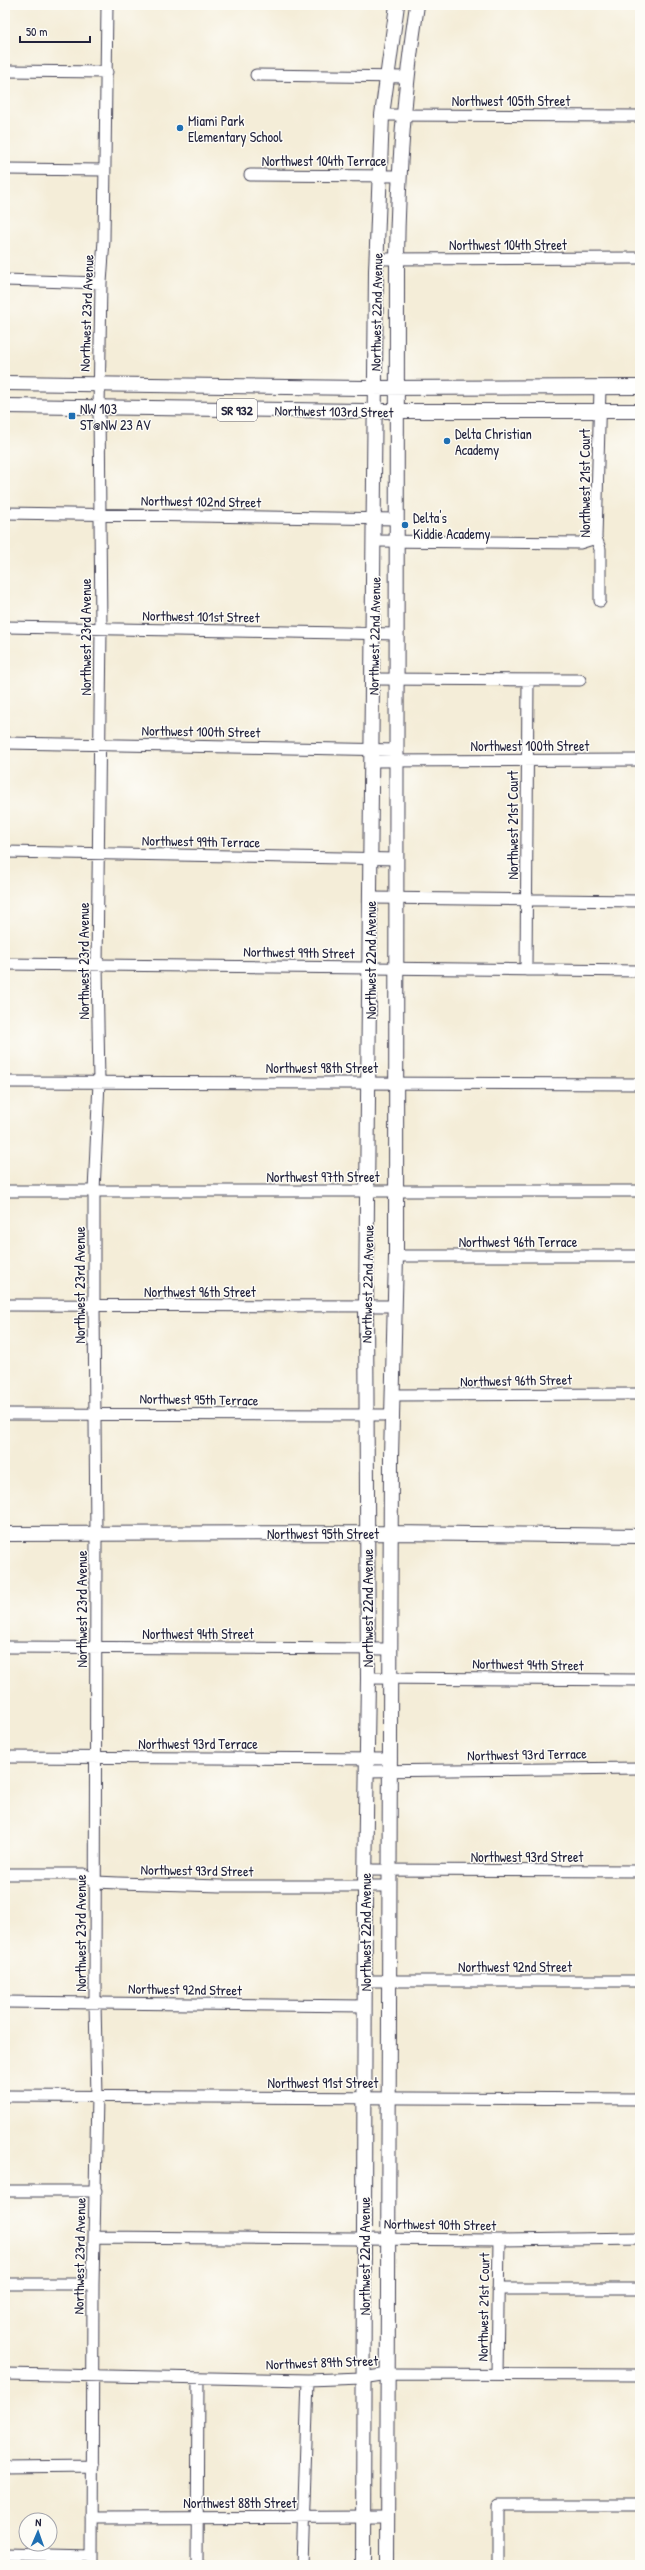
<svg xmlns="http://www.w3.org/2000/svg" width="645" height="2570" font-family="'Patrick Hand',sans-serif">
  <style>
    .lines { fill: none; stroke-linecap: round; stroke-linejoin: round }
    .minor-casing { stroke: #424053; stroke-width: 13 }
    .major-casing { stroke: #424053; stroke-width: 16 }
    .minor { stroke: #fff; stroke-width: 11 }
    .major { stroke: #fff; stroke-width: 14 }
    .poi-dot { fill: #1f6fb2; stroke: #fdfcf7; stroke-width: 1.5 }
    .labels { text-anchor: middle; dominant-baseline: central; stroke-width: 3; stroke-linejoin: round; paint-order: stroke }
    .shield { fill: #fdfcf7; stroke: #646373; stroke-width: 1 }
    .shield-label { font-size: 13px; font-weight: bold; fill: #22223b }
    .street-label { font-size: 14px; fill: #22223b; stroke: #fdfcf7 }
    .poi-label { font-size: 14px; fill: #22223b; stroke: #fdfcf7; text-anchor: start }
  </style>
  <rect width="100%" height="100%" fill="#fdfcf7"/>
  <filter id="ink" filterUnits="userSpaceOnUse"><feTurbulence type="fractalNoise" baseFrequency=".025" numOctaves="2"/><feDisplacementMap in="SourceGraphic" scale="8" xChannelSelector="R" yChannelSelector="G"/><feConvolveMatrix kernelMatrix="1 2 1 2 8 2 1 2 1" color-interpolation-filters="sRGB"/></filter>
  <filter id="wash" filterUnits="userSpaceOnUse"><feTurbulence type="fractalNoise" baseFrequency=".012" numOctaves="4" result="noise"/><feDisplacementMap in="SourceGraphic" scale="16" xChannelSelector="R" yChannelSelector="G"/><feGaussianBlur stdDeviation="0.9" result="paint"/><feColorMatrix in="noise" values="0 0 0 0 0 0 0 0 0 0 0 0 0 0 0 0 0 1.4 0 .05"/><feComposite in="paint" operator="in"/></filter>
  <g filter="url(#wash)">
    <rect width="100%" height="100%" fill="#f4edd8"/>
  </g>
  <g filter="url(#ink)">
    <g class="lines">
      <g class="minor-casing">
        <path id="minor" d="M5,71L107,72
          M256,75L406,77
          M382,115L640,116
          M5,169L105,170
          M250,175L398,176
          M376,259L640,258
          M5,280L101,283
          M600,388L596,538L600,549V601
          M5,513L397,519
          M375,541L580,543L596,538
          M5,627L397,634
          M373,679L580,680
          M5,743L397,750
          M372,761L640,760
          M5,852L397,859
          M371,898L640,901
          M5,964L640,971
          M526,970L528,680
          M5,1082L640,1084
          M5,1191H640
          M396,1256H640
          M5,1305L395,1306
          M392,1395L640,1394
          M5,1414L392,1415
          M5,1647L391,1649
          M368,1678L640,1680
          M5,1757L391,1759
          M367,1771L640,1768
          M365,1870L640,1871
          M5,1874H84L96,1882L118,1883L221,1886H390
          M365,1981H640
          M5,2002L365,2006
          M5,2096L640,2099
          M5,2191H96
          M95,2237L499,2240L640,2238
          M5,2284H93
          M498,2289H640
          M5,2374L308,2380L362,2378L388,2374L640,2375
          M497,2374L499,2240
          M5,2467L93,2466
          M92,2518L388,2517
          M5,2554L92,2556
          M92,2565L93,2284L97,2097L95,2003L96,1534L94,1306V1191L99,1082L97,965L101,629L99,408L101,283L104,240L107,5
          M197,2565L198,2378
          M302,2565L308,2380
          M498,2565V2505H640"/>
      </g>
      <g class="major-casing">
        <path id="major" d="M5,383L364,388L640,387
          M5,406L364,411H640
          M5,1534L392,1533L640,1536
          M363,2565L365,1886L368,1678L366,1306L376,271L382,115L397,5
          M387,2565L391,1457L396,1256L397,259C398,173 404,90 417,5"/>
      </g>
      <use href="#minor" class="minor"/>
      <use href="#major" class="major"/>
    </g>
  </g>
  <g class="poi-dot">
    <circle cx="180" cy="128" r="4"/>
    <rect x="68" y="412" width="8" height="8" rx="2"/>
    <circle cx="447" cy="441" r="4"/>
    <circle cx="405" cy="525" r="4"/>
  </g>
  <g class="labels">
    <rect class="shield" x="217" y="399" width="40" height="22" rx="3"/>
    <g class="shield-label">
      <text x="237" y="410">SR 932</text>
    </g>
    <g class="street-label">
      <text x="511" y="100">Northwest 105th Street</text>
      <text x="324" y="160">Northwest 104th Terrace</text>
      <text x="508" y="244">Northwest 104th Street</text>
      <text transform="translate(376 312) rotate(-89)">Northwest 22nd Avenue</text>
      <text transform="translate(86 313) rotate(-88)">Northwest 23rd Avenue</text>
      <text transform="translate(334 411) rotate(1)">Northwest 103rd Street</text>
      <text transform="translate(584 483) rotate(-90)">Northwest 21st Court</text>
      <text transform="translate(201 501) rotate(1)">Northwest 102nd Street</text>
      <text transform="translate(201 616) rotate(1)">Northwest 101st Street</text>
      <text transform="translate(374 636) rotate(-89)">Northwest 22nd Avenue</text>
      <text transform="translate(85 637) rotate(-90)">Northwest 23rd Avenue</text>
      <text transform="translate(201 731) rotate(1)">Northwest 100th Street</text>
      <text x="530" y="745">Northwest 100th Street</text>
      <text transform="translate(512 825) rotate(-90)">Northwest 21st Court</text>
      <text transform="translate(201 841) rotate(1)">Northwest 99th Terrace</text>
      <text transform="translate(299 952) rotate(1)">Northwest 99th Street</text>
      <text transform="translate(370 960) rotate(-90)">Northwest 22nd Avenue</text>
      <text transform="translate(83 961) rotate(-90)">Northwest 23rd Avenue</text>
      <text x="322" y="1067">Northwest 98th Street</text>
      <text x="323" y="1176">Northwest 97th Street</text>
      <text x="518" y="1241">Northwest 96th Terrace</text>
      <text transform="translate(367 1284) rotate(-89)">Northwest 22nd Avenue</text>
      <text transform="translate(79 1285) rotate(-90)">Northwest 23rd Avenue</text>
      <text x="200" y="1291">Northwest 96th Street</text>
      <text transform="translate(516 1380) rotate(-1)">Northwest 96th Street</text>
      <text transform="translate(199 1399) rotate(1)">Northwest 95th Terrace</text>
      <text x="323" y="1533">Northwest 95th Street</text>
      <text transform="translate(367 1608) rotate(-90)">Northwest 22nd Avenue</text>
      <text transform="translate(81 1609) rotate(-90)">Northwest 23rd Avenue</text>
      <text x="198" y="1633">Northwest 94th Street</text>
      <text transform="translate(528 1664) rotate(1)">Northwest 94th Street</text>
      <text x="198" y="1743">Northwest 93rd Terrace</text>
      <text transform="translate(527 1754) rotate(-1)">Northwest 93rd Terrace</text>
      <text x="527" y="1856">Northwest 93rd Street</text>
      <text transform="translate(197 1870) rotate(1)">Northwest 93rd Street</text>
      <text transform="translate(365 1932) rotate(-90)">Northwest 22nd Avenue</text>
      <text transform="translate(80 1933) rotate(-90)">Northwest 23rd Avenue</text>
      <text x="515" y="1966">Northwest 92nd Street</text>
      <text transform="translate(185 1989) rotate(1)">Northwest 92nd Street</text>
      <text x="323" y="2082">Northwest 91st Street</text>
      <text transform="translate(440 2224) rotate(1)">Northwest 90th Street</text>
      <text transform="translate(79 2256) rotate(-89)">Northwest 23rd Avenue</text>
      <text transform="translate(364 2256) rotate(-90)">Northwest 22nd Avenue</text>
      <text transform="translate(483 2307) rotate(-89)">Northwest 21st Court</text>
      <text transform="translate(322 2362) rotate(-2)">Northwest 89th Street</text>
      <text x="240" y="2502">Northwest 88th Street</text>
    </g>
    <g class="poi-label">
      <text x="188" y="120">Miami Park<tspan x="188" dy="16">Elementary School</tspan></text>
      <text x="80" y="408">NW 103<tspan x="80" dy="16">ST@NW 23 AV</tspan></text>
      <text x="455" y="433">Delta Christian<tspan x="455" dy="16">Academy</tspan></text>
      <text x="413" y="517">Delta's<tspan x="413" dy="16">Kiddie Academy</tspan></text>
    </g>
  </g>
  <rect width="645" height="2570" fill="none" stroke="#fdfcf7" stroke-width="20"/>
  <g transform="translate(38 2532) rotate(2)"><circle r="19" fill="#fdfcf7" stroke="#a5a5ac"/>
  <path d="M0-3L7 15L0 10L-7 15Z" fill="#1f6fb2"/>
  <text y="-6" font-size="11" font-weight="bold" text-anchor="middle" fill="#22223b">N</text>
  </g>
  <path d="M20 36v6h70v-6" fill="none" stroke="#22223b" stroke-width="2"/>
  <text x="26" y="36" font-size="12" fill="#22223b" stroke="#fdfcf7" stroke-width="3" paint-order="stroke">50 m</text>
</svg>
